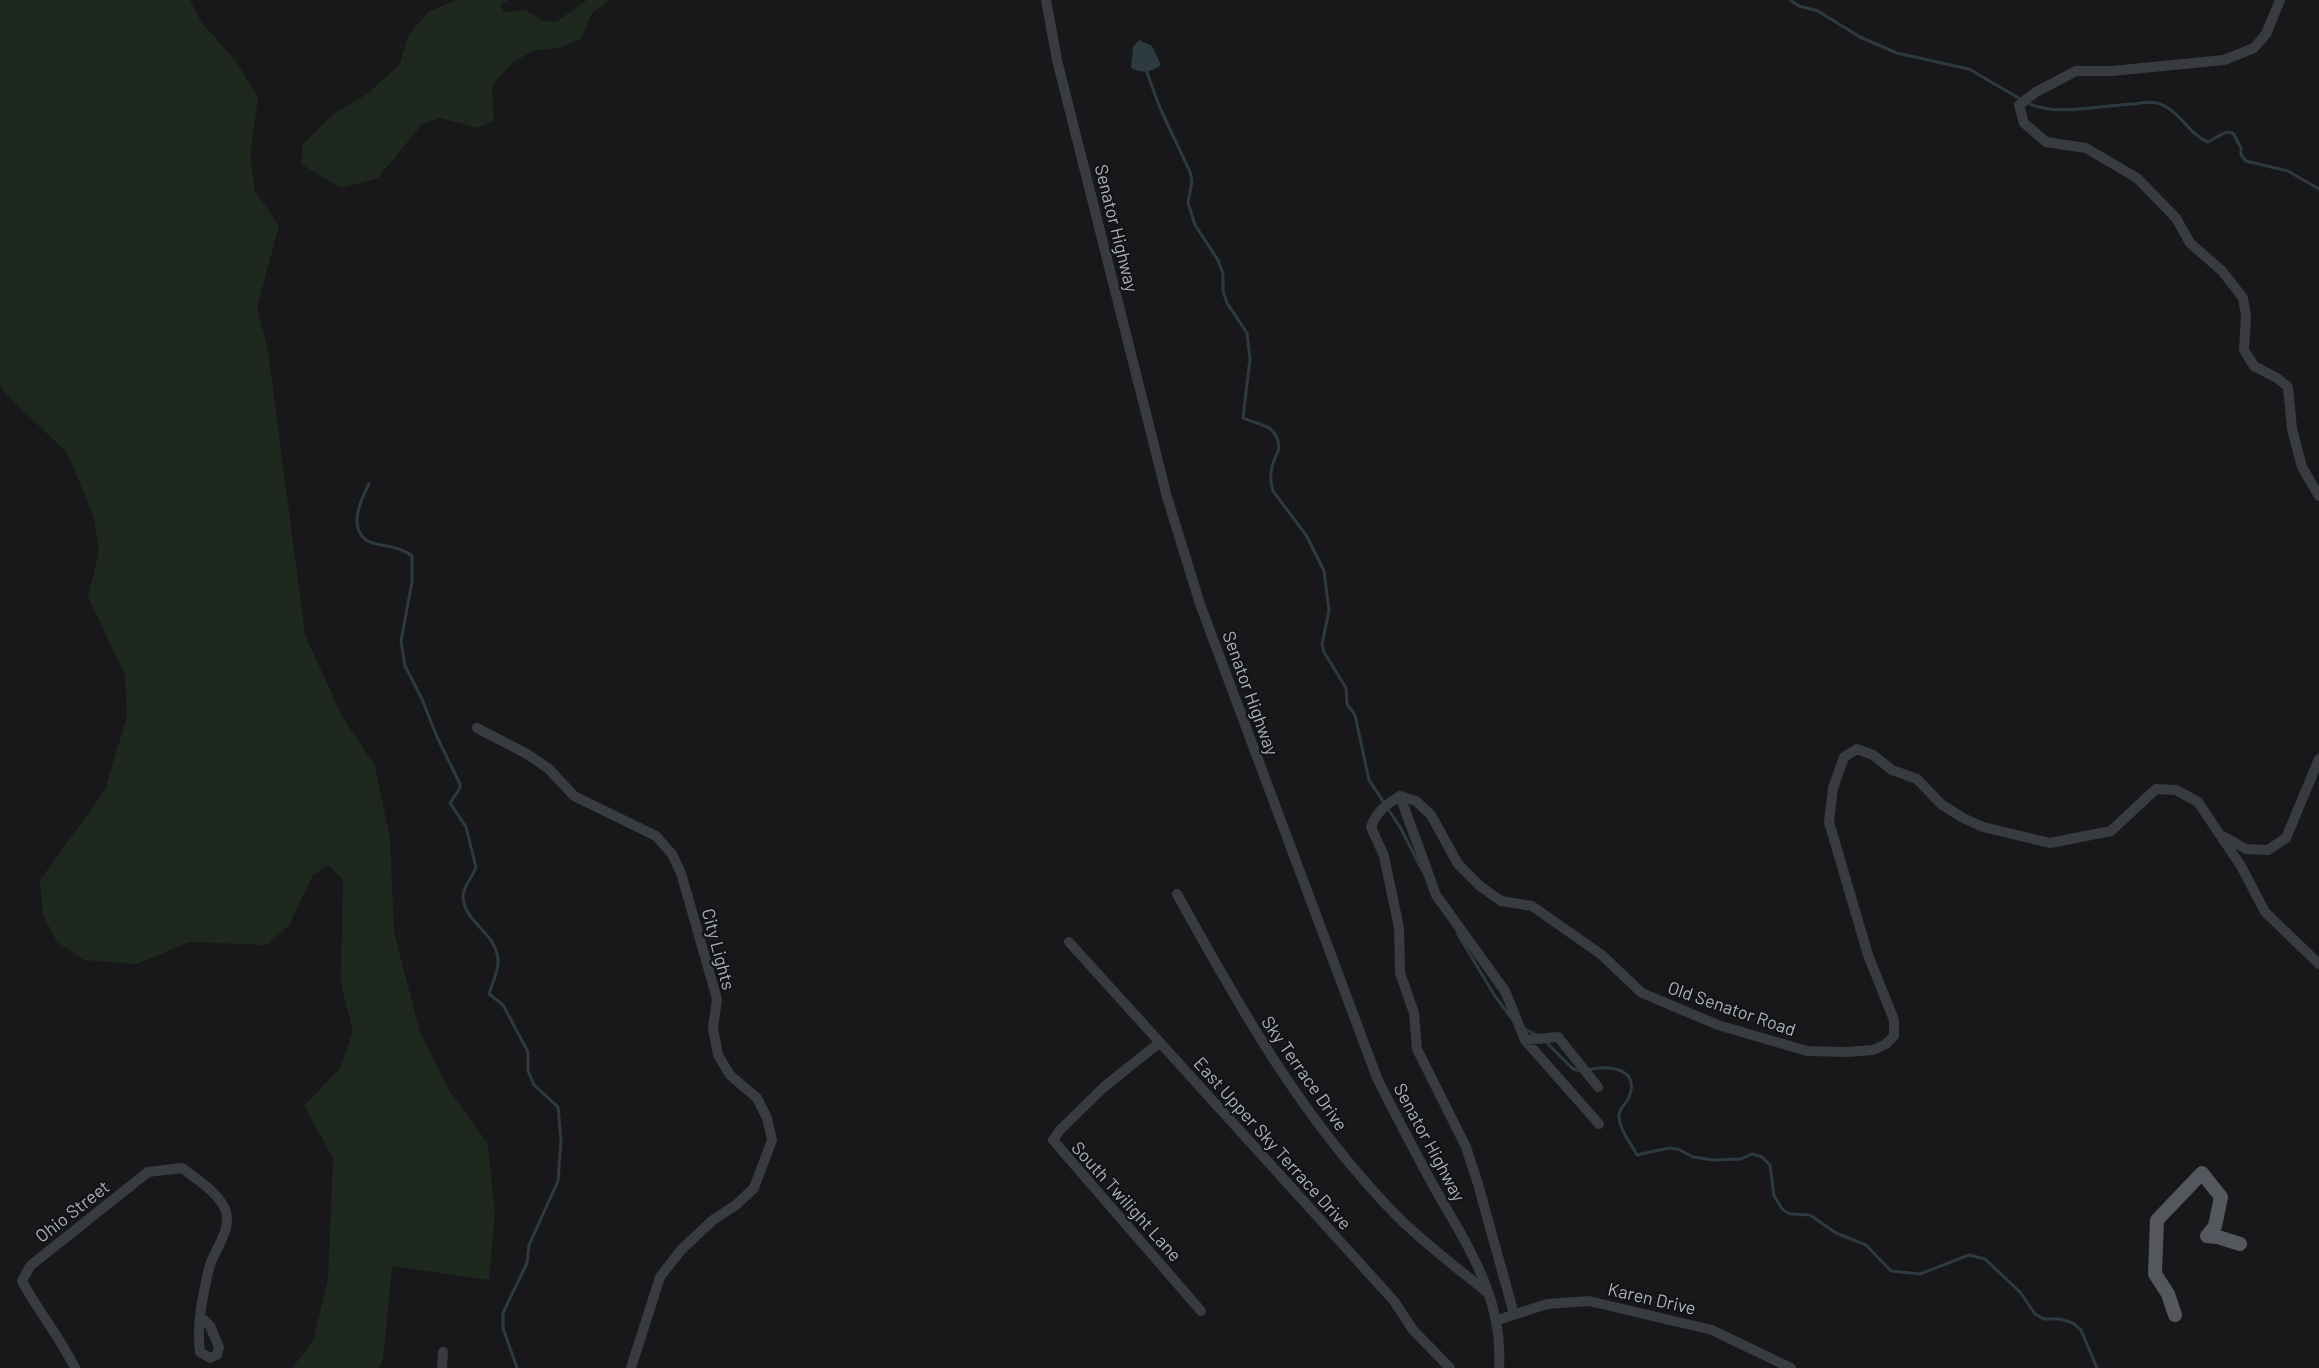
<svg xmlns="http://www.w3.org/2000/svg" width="2319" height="1368" font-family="Barlow,sans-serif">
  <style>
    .green { fill: #1f281f }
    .water { fill: #2d3a3f }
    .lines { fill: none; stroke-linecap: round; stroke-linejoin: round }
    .stream { stroke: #2d3a3f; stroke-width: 3 }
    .minor { stroke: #383b3f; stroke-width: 10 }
    .major { stroke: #54585e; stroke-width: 14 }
    .labels { text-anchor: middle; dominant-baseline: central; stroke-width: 4.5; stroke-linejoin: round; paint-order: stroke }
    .street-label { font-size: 18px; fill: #a9b2bb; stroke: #131315 }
  </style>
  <rect width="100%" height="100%" fill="#18181a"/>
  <path class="green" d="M0,0H190L201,22L235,60L258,97L250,155L255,191L279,226L257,307L268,351L305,635L343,718L375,766L390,838L394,932L420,1033L447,1087L488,1144L495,1215L489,1280L392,1266L383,1360L379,1368H292L313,1341L328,1279L333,1158L304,1106L341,1067L353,1031L341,983L343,880L328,865L313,875L289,925L267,945L189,942L137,964L84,960L57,942L43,915L40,880L105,790L127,716L125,675L88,597L99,553L94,517L67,453L3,391L0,384Z
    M456,0H508L501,5L504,12L526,10L541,20L556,22L587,0H610L592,13L581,38L560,48L532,51L511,64L492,86L494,120L478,128L440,118L422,124L378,178L341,188L301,164L303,144L332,115L367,94L400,64L408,36L428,12Z"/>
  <path class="water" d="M1139,40L1152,46L1161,65C1152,72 1142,74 1131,68L1133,47Z"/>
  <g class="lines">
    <path class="stream" d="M1790,0L1799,6L1818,11L1860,37L1897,53L1969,69L2022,100
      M1146,70L1160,108L1190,172L1192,181L1188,203L1195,225L1218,260L1223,274V291L1227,303L1247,333L1250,359L1243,418C1261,426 1278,424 1279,449C1272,463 1268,476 1273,491L1306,535L1324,571L1329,611L1322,644L1324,652L1346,688L1347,704L1355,715L1369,780L1400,827L1422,870
      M2028,103C2056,117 2103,105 2134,104C2141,103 2150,101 2157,103C2179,109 2188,134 2208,142L2226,132L2233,133L2241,148V155L2246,161L2288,171L2319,189
      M369,484C359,503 345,536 376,544C389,547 401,547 412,556V582L401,641L405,666L422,699L437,737L460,784V788L450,803L466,827L476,867C473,877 463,886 463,897C464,923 498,933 498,962C498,973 492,983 489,994L503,1005L528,1052V1071L534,1085L558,1107L561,1140L558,1181L529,1245L527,1263L503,1313V1328L517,1368
      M1457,933L1495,996L1515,1023
      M1523,1028L1538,1036
      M1546,1042L1573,1069L1582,1071
      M1588,1070C1608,1064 1641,1069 1629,1097C1627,1103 1618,1109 1619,1117C1620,1131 1631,1143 1637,1155L1669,1148L1678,1149L1693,1157L1713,1160L1741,1159L1752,1154L1762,1157L1770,1165L1774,1196L1783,1210L1790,1214L1810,1215L1836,1233L1866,1245L1891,1271L1920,1274L1969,1255L1985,1259L2020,1292L2035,1314L2044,1319H2060L2073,1323L2081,1330L2097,1368"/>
    <path class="minor" d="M1046,0L1057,60L1167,497L1200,604L1377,1078C1395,1114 1414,1150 1433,1185C1466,1244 1504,1297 1499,1368
      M2280,0L2266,34L2254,48L2224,60L2112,71H2076L2036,92L2019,105L2024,123L2046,142L2086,148L2137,178L2176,218L2190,243L2222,271L2243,298L2246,316L2244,350L2254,366L2277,378L2288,387L2292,429L2302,467L2319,496
      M477,728L527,754L549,769L574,796L656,836L672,854L681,873L717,999L713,1028L718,1055L730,1075L757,1098L767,1118L772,1140L754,1188L736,1205L713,1220L681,1250L660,1277L631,1368
      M1400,796L1436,895L1505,991L1525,1040L1599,1124
      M2223,836L2246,849L2268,850L2286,838L2319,759
      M1177,894C1240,1008 1303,1120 1395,1214C1423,1243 1458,1268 1489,1294
      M1069,942L1394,1301L1413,1330L1450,1368
      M1525,1040L1558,1037L1598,1087
      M1159,1043L1104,1087L1060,1130L1053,1140L1201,1311
      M1514,1314L1478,1184L1466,1147L1417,1049L1414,1013L1400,973L1399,928L1384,856L1371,827C1376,812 1387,804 1400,796L1416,801L1431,815L1458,864L1480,886L1501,901L1532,906L1602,955L1642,993L1718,1025L1807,1051L1847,1052L1873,1050L1886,1044L1894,1036V1020L1868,955L1829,822L1833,788L1844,757L1857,749L1873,755L1892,770L1917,779L1941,804L1963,818L1983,827L2050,843L2111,831L2156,789L2176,790L2198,802L2241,866L2265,912L2319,964
      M1498,1320L1547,1304L1589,1301L1712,1330L1791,1368
      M75,1368C60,1337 38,1311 22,1281L30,1266L148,1172L182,1168C197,1180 217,1191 225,1209C233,1228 216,1247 210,1265C203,1292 196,1325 200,1352L210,1358L217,1355L219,1347L210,1326L201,1317
      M442,1368L443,1352"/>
    <path class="major" d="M2175,1315L2168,1294L2155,1274L2157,1220L2202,1173L2221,1197L2215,1226L2207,1236L2218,1237L2240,1244"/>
  </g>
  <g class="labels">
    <g class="street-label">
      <text transform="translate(1117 228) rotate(76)">Senator Highway</text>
      <text transform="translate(1251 693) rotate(70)">Senator Highway</text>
      <text transform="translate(719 949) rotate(75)">City Lights</text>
      <text transform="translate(1732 1008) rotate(19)">Old Senator Road</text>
      <text transform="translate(1305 1073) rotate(55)">Sky Terrace Drive</text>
      <text transform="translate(1430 1142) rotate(62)">Senator Highway</text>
      <text transform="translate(1273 1143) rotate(48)">East Upper Sky Terrace Drive</text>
      <text transform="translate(1127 1201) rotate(48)">South Twilight Lane</text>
      <text transform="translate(72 1211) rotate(-38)">Ohio Street</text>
      <text transform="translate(1652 1298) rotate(13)">Karen Drive</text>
    </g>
  </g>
</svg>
